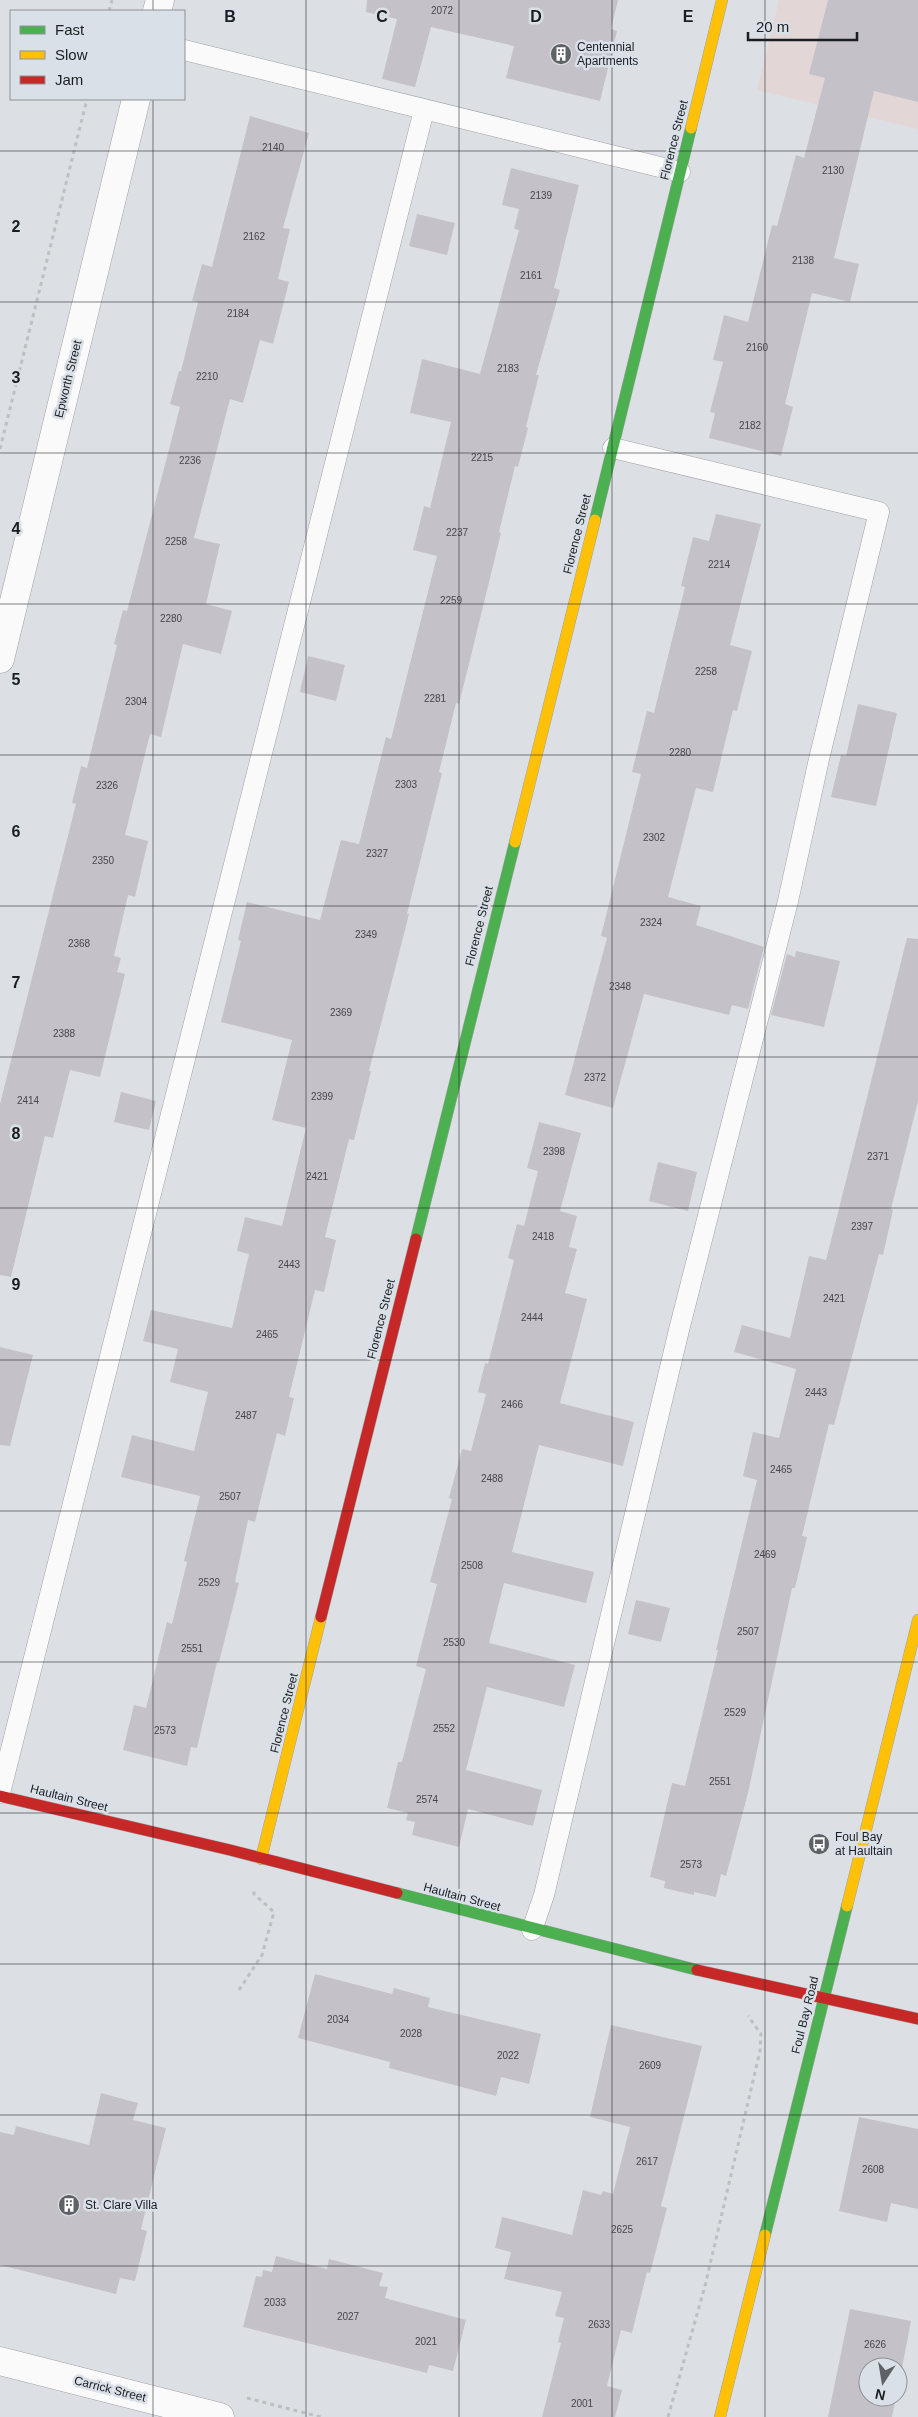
<svg xmlns="http://www.w3.org/2000/svg" width="918" height="2417" font-family="Helvetica,sans-serif">
  <style>
    .commercial { fill: #e3d6d7 }
    .building { fill: #c5c1c8 }
    .lines { fill: none; stroke-linecap: round; stroke-linejoin: round }
    .lane-casing { stroke: #a0a2a5; stroke-width: 21 }
    .street-casing { stroke: #a0a2a5; stroke-width: 29 }
    .fast-casing { stroke: #a0a2a5; stroke-width: 12 }
    .slow-casing { stroke: #a0a2a5; stroke-width: 12 }
    .jam-casing { stroke: #a0a2a5; stroke-width: 12 }
    .path { stroke: #bebfc1; stroke-width: 3; stroke-dasharray: 4 4; stroke-linecap: butt }
    .lane { stroke: #fafafb; stroke-width: 20 }
    .street { stroke: #fafafb; stroke-width: 28 }
    .fast { stroke: #4caf50; stroke-width: 11 }
    .slow { stroke: #ffc107; stroke-width: 11 }
    .jam { stroke: #c62828; stroke-width: 11 }
    .grid { fill: none; stroke: #1b1e20; stroke-width: 1; stroke-opacity: 0.55 }
    .labels { text-anchor: middle; dominant-baseline: central; stroke-width: 5; stroke-linejoin: round; paint-order: stroke }
    .number-label { font-size: 10px; fill: #46474a }
    .poi-label { font-size: 12px; fill: #1b1e20; stroke: #d9e0e7; text-anchor: start }
    .street-label { font-size: 12px; fill: #1b1e20; stroke: #d9e0e7 }
    .grid-label { font-size: 16px; text-anchor: middle; font-weight: bold; fill: #1b1e20; stroke: #d9e0e7; stroke-width: 5; stroke-linejoin: round; paint-order: stroke }
  </style>
  <rect width="100%" height="100%" fill="#dce0e4"/>
  <path class="commercial" d="M779,0H918V129L757,90Z"/>
  <path class="building" d="M367,0H618L611,29L617,31L600,101L506,78L514,46L431,27L415,87L382,79L397,19L366,12Z
    M828,0H918V102L874,91L834,258L859,264L850,302L812,293L785,404L793,407L781,456L709,438L715,413L710,412L723,362L713,360L724,315L748,322L772,225L777,226L796,155L804,158L825,78L809,74Z
    M250,116L309,133L283,228L290,229L278,279L289,282L273,344L260,340L243,403L230,399L194,538L220,544L206,604L232,611L221,654L183,644L161,737L150,734L125,835L148,841L135,897L128,895L114,956L121,958L117,972L125,974L100,1077L70,1070L53,1138L45,1136L11,1277L0,1275V1104L76,804L72,803L81,766L87,768L117,645L114,644L123,610L127,611L180,407L170,404L179,371H181L198,302L192,301L202,264L212,267Z
    M511,168L579,185L554,288L560,290L536,375H539L526,427L528,428L518,467L515,466L499,532L501,533L468,668L459,704L456,703L439,772L442,773L407,914H409L369,1071H371L354,1140L349,1139L325,1237L336,1240L324,1292L315,1290L289,1397L294,1398L285,1436L277,1433L255,1522L248,1520L235,1582L239,1583L219,1662H217L197,1748L191,1747L187,1766L123,1750L134,1705L146,1708L167,1622L172,1624L187,1562L184,1561L200,1496L121,1477L132,1435L194,1451L208,1392L170,1382L178,1349L143,1341L151,1310L232,1328L249,1254L237,1251L245,1217L282,1226L306,1128L272,1120L292,1040L221,1022L241,941L238,940L247,902L320,920L341,840L359,844L386,737L391,739L437,556L413,550L424,506L430,508L451,422L410,413L422,359L480,374L519,230L514,229L519,209L502,205Z
    M417,214L455,223L447,255L409,246Z
    M716,514L761,524L730,645L752,651L737,711L733,710L713,792L696,788L668,897L701,906L696,925L764,947L748,1009L732,1005L729,1015L644,994L613,1108L565,1095L607,938L601,936L641,774L632,772L647,711L654,713L685,587L681,586L693,537L709,541Z
    M308,656L345,665L336,701L300,692Z
    M858,704L897,713L876,806L831,797L841,755L846,756Z
    M907,938L918,939V1101L891,1209L893,1210L883,1255L879,1254L834,1425L829,1424L802,1536L807,1537L795,1588H792L748,1793L726,1876L721,1874L716,1897L694,1892V1895L664,1888L665,1881L650,1877L672,1783L685,1786L718,1650H716L757,1480L743,1476L753,1432L779,1438L796,1369L734,1352L742,1325L790,1338L809,1256L826,1260Z
    M796,951L840,961L824,1027L771,1015L787,954L795,957Z
    M121,1092L156,1101L149,1130L114,1122Z
    M539,1122L581,1133L560,1211L577,1216L569,1247L577,1249L565,1293L587,1299L560,1403L634,1422L623,1466L539,1445L512,1552L594,1572L586,1603L504,1583L489,1643L575,1665L564,1707L487,1687L466,1770L542,1790L533,1826L468,1809L459,1847L412,1835L415,1822L406,1820L408,1813L387,1808L398,1762H402L426,1669L416,1666L437,1584L430,1582L452,1499L449,1498L462,1449L471,1451L486,1394L478,1392L485,1363L488,1364L514,1260L508,1258L517,1224L524,1226L538,1171L527,1168Z
    M658,1162L697,1172L688,1211L649,1201Z
    M0,1347L33,1355L10,1446L0,1445Z
    M636,1600L670,1608L661,1642L628,1634Z
    M315,1974L392,1994L394,1988L430,1998L428,2007L541,2034L529,2084L501,2077L496,2096L389,2068L390,2062L298,2038Z
    M611,2025L702,2046L661,2206L667,2208L650,2273L647,2272L632,2333L621,2330L607,2386L622,2390L615,2417H542L561,2343L558,2342L564,2318L555,2316L562,2292L504,2279L511,2252L495,2248L502,2217L572,2235L583,2190L601,2195L603,2191L613,2194L630,2127L590,2117Z
    M101,2093L138,2103L133,2120L166,2128L141,2229L147,2231L135,2281L120,2278L116,2294L0,2265V2132L14,2135L16,2126L89,2145Z
    M859,2117L918,2129V2209L891,2203L887,2222L839,2211Z
    M276,2256L327,2269L329,2259L383,2273L379,2286L388,2287L385,2298L466,2320L453,2371L429,2365L427,2373L243,2327L256,2276L262,2277L263,2270L272,2272Z
    M850,2309L911,2321L898,2389V2367H868V2397H896L892,2417H828Z"/>
  <g class="lines">
    <g class="lane-casing">
      <path id="lane" d="M184,50L680,172
        M0,1793L424,110
        M532,1930L544,1895L679,1330L788,901L819,759L879,512L613,448"/>
    </g>
    <g class="street-casing">
      <path id="street" d="M157,11L160,0
        M0,659L136,99
        M0,2361L220,2417"/>
    </g>
    <g class="fast-casing">
      <path id="fast" d="M595,520L691,128
        M416,1239L515,842
        M397,1893L697,1970
        M765,2235L847,1906"/>
    </g>
    <g class="slow-casing">
      <path id="slow" d="M691,128L722,0
        M515,842L595,520
        M261,1859L321,1617
        M847,1906L918,1620
        M720,2417L765,2235"/>
    </g>
    <g class="jam-casing">
      <path id="jam" d="M321,1617L416,1239
        M0,1796L230,1850L397,1893
        M697,1970L918,2019"/>
    </g>
    <path class="path" d="M109,11L112,0
      M0,449L87,99
      M239,1990L262,1955L274,1912L254,1894V1891
      M247,2398L321,2417
      M668,2417L705,2286L760,2051L761,2034L748,2016"/>
    <use href="#lane" class="lane"/>
    <use href="#street" class="street"/>
    <use href="#fast" class="fast"/>
    <use href="#slow" class="slow"/>
    <use href="#jam" class="jam"/>
  </g>
  <path class="grid" d="M153,0V11M306,0V2417M459,0V2417M612,0V2417M765,0V2417M153,99V2417M0,151H918M0,302H918M0,453H918M0,604H918M0,755H918M0,906H918M0,1057H918M0,1208H918M0,1360H918M0,1511H918M0,1662H918M0,1813H918M0,1964H918M0,2115H918M0,2266H918"/>
  <defs>
    <g id="building-disc" transform="scale(1.125)"><circle r="9.5" fill="#5f6265" stroke="#d9e0e7"/><path d="M-4-6H4V6H1V3H-1V6H-4ZM-2.5-4.3h1.7v1.8h-1.7ZM.8-4.3h1.7v1.8H.8ZM-2.5-1h1.7V.8h-1.7ZM.8-1h1.7V.8H.8Z" fill="#fff"/></g>
    <g id="bus-disc" transform="scale(1.125)"><circle r="9.5" fill="#5f6265" stroke="#d9e0e7"/><path d="M-5-6H5V4H4V6H2V4H-2V6H-4V4H-5ZM-3.5-4V0h7V-4ZM-3.5 1.2v1.5H-2V1.2ZM2 1.2v1.5H3.5V1.2Z" fill="#fff"/></g>
  </defs>
  <g fill-rule="evenodd">
    <use href="#building-disc" x="561" y="54"/>
    <use href="#bus-disc" x="819" y="1844"/>
    <use href="#building-disc" x="69" y="2205"/>
  </g>
  <g class="labels">
    <g class="number-label">
      <text x="442" y="10">2072</text>
      <text x="273" y="147">2140</text>
      <text x="833" y="170">2130</text>
      <text x="541" y="195">2139</text>
      <text x="254" y="236">2162</text>
      <text x="803" y="260">2138</text>
      <text x="531" y="275">2161</text>
      <text x="238" y="313">2184</text>
      <text x="757" y="347">2160</text>
      <text x="508" y="368">2183</text>
      <text x="207" y="376">2210</text>
      <text x="750" y="425">2182</text>
      <text x="482" y="457">2215</text>
      <text x="190" y="460">2236</text>
      <text x="457" y="532">2237</text>
      <text x="176" y="541">2258</text>
      <text x="719" y="564">2214</text>
      <text x="451" y="600">2259</text>
      <text x="171" y="618">2280</text>
      <text x="706" y="671">2258</text>
      <text x="435" y="698">2281</text>
      <text x="136" y="701">2304</text>
      <text x="680" y="752">2280</text>
      <text x="406" y="784">2303</text>
      <text x="107" y="785">2326</text>
      <text x="654" y="837">2302</text>
      <text x="377" y="853">2327</text>
      <text x="103" y="860">2350</text>
      <text x="651" y="922">2324</text>
      <text x="366" y="934">2349</text>
      <text x="79" y="943">2368</text>
      <text x="620" y="986">2348</text>
      <text x="341" y="1012">2369</text>
      <text x="64" y="1033">2388</text>
      <text x="595" y="1077">2372</text>
      <text x="322" y="1096">2399</text>
      <text x="28" y="1100">2414</text>
      <text x="554" y="1151">2398</text>
      <text x="878" y="1156">2371</text>
      <text x="317" y="1176">2421</text>
      <text x="862" y="1226">2397</text>
      <text x="543" y="1236">2418</text>
      <text x="289" y="1264">2443</text>
      <text x="834" y="1298">2421</text>
      <text x="532" y="1317">2444</text>
      <text x="267" y="1334">2465</text>
      <text x="816" y="1392">2443</text>
      <text x="512" y="1404">2466</text>
      <text x="246" y="1415">2487</text>
      <text x="781" y="1469">2465</text>
      <text x="492" y="1478">2488</text>
      <text x="230" y="1496">2507</text>
      <text x="765" y="1554">2469</text>
      <text x="472" y="1565">2508</text>
      <text x="209" y="1582">2529</text>
      <text x="748" y="1631">2507</text>
      <text x="454" y="1642">2530</text>
      <text x="192" y="1648">2551</text>
      <text x="735" y="1712">2529</text>
      <text x="444" y="1728">2552</text>
      <text x="165" y="1730">2573</text>
      <text x="720" y="1781">2551</text>
      <text x="427" y="1799">2574</text>
      <text x="691" y="1864">2573</text>
      <text x="338" y="2019">2034</text>
      <text x="411" y="2033">2028</text>
      <text x="508" y="2055">2022</text>
      <text x="650" y="2065">2609</text>
      <text x="647" y="2161">2617</text>
      <text x="873" y="2169">2608</text>
      <text x="622" y="2229">2625</text>
      <text x="275" y="2302">2033</text>
      <text x="348" y="2316">2027</text>
      <text x="599" y="2324">2633</text>
      <text x="426" y="2341">2021</text>
      <text x="875" y="2344">2626</text>
      <text x="582" y="2403">2001</text>
    </g>
    <g class="poi-label">
      <text x="577" y="47">Centennial<tspan x="577" dy="14">Apartments</tspan></text>
      <text x="835" y="1837">Foul Bay<tspan x="835" dy="14">at Haultain</tspan></text>
      <text x="85" y="2205">St. Clare Villa</text>
    </g>
    <g class="street-label">
      <text transform="translate(674 140) rotate(-76)">Florence Street</text>
      <text transform="translate(68 379) rotate(-76)">Epworth Street</text>
      <text transform="translate(577 534) rotate(-76)">Florence Street</text>
      <text transform="translate(479 926) rotate(-76)">Florence Street</text>
      <text transform="translate(381 1319) rotate(-76)">Florence Street</text>
      <text transform="translate(284 1713) rotate(-76)">Florence Street</text>
      <text transform="translate(69 1798) rotate(14)">Haultain Street</text>
      <text transform="translate(462 1897) rotate(15)">Haultain Street</text>
      <text transform="translate(805 2015) rotate(-76)">Foul Bay Road</text>
      <text transform="translate(110 2389) rotate(14)">Carrick Street</text>
    </g>
  </g>
  <g class="grid-label">
    <text x="230" y="22">B</text>
    <text x="382" y="22">C</text>
    <text x="536" y="22">D</text>
    <text x="688" y="22">E</text>
    <text x="16" y="232">2</text>
    <text x="16" y="383">3</text>
    <text x="16" y="534">4</text>
    <text x="16" y="685">5</text>
    <text x="16" y="837">6</text>
    <text x="16" y="988">7</text>
    <text x="16" y="1139">8</text>
    <text x="16" y="1290">9</text>
  </g>
  <rect x="10" y="10" width="175" height="90" fill="#d9e0e7" stroke="#8d9297"/>
  <rect x="20" y="26" width="25" height="8" fill="#4caf50" stroke="#8d9297"/>
  <text x="55" y="35" font-size="15" fill="#1b1e20">Fast</text>
  <rect x="20" y="51" width="25" height="8" fill="#ffc107" stroke="#8d9297"/>
  <text x="55" y="60" font-size="15" fill="#1b1e20">Slow</text>
  <rect x="20" y="76" width="25" height="8" fill="#c62828" stroke="#8d9297"/>
  <text x="55" y="85" font-size="15" fill="#1b1e20">Jam</text>
  <g transform="translate(883 2382) rotate(192)"><circle r="24" fill="#d9e0e7" stroke="#8d9297"/>
  <path d="M0-4L9 19L0 12L-9 19Z" fill="#5f6265"/>
  <text y="-8" font-size="14" font-weight="bold" text-anchor="middle" fill="#1b1e20">N</text>
  </g>
  <path d="M748 32v8h109v-8" fill="none" stroke="#1b1e20" stroke-width="2.5"/>
  <text x="756" y="32" font-size="15" fill="#1b1e20" stroke="#d9e0e7" stroke-width="4" paint-order="stroke">20 m</text>
</svg>
